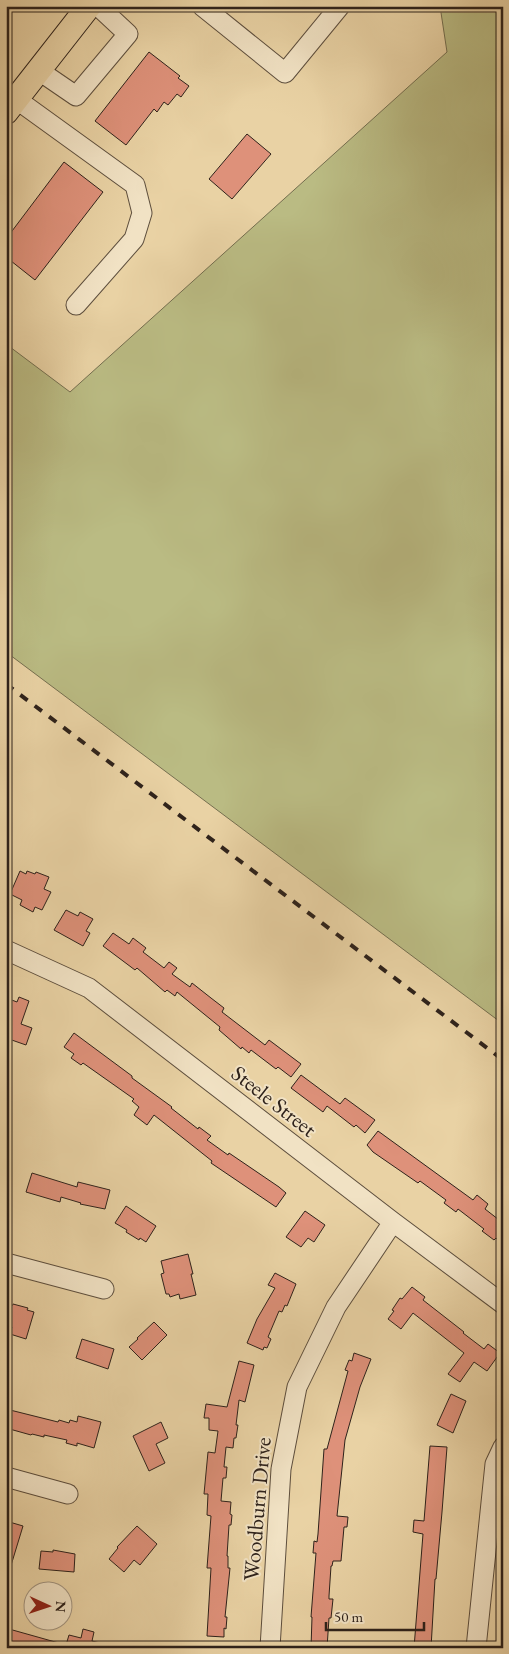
<svg xmlns="http://www.w3.org/2000/svg" width="509" height="1654" font-family="'EB Garamond',serif">
  <style>
    .green { fill: #babb83; stroke: #746e4f }
    .building { fill: #de917a; stroke: #2e221b }
    .lines { fill: none; stroke-linecap: round; stroke-linejoin: round }
    .minor-casing { stroke: #5d4e3d; stroke-width: 21 }
    .major-casing { stroke: #2e221b; stroke-width: 26 }
    .minor { stroke: #f1e2c4; stroke-width: 19 }
    .major { stroke: #e9d2a4; stroke-width: 24 }
    .rail { stroke: #2e221b; stroke-width: 4; stroke-dasharray: 9 9; stroke-linecap: butt }
    .labels { text-anchor: middle; dominant-baseline: central; stroke-width: 4; stroke-linejoin: round; paint-order: stroke }
    .street-label { font-size: 22px; fill: #2e221b; stroke: #f1e2c4 }
  </style>
  <rect width="100%" height="100%" fill="#e9d2a4"/>
  <filter id="stains"><feTurbulence type="fractalNoise" baseFrequency=".004" numOctaves="4"/><feColorMatrix values="0 0 0 0 .2 0 0 0 0 .09 0 0 0 0 .02 0 0 0 .5 -.17"/></filter>
  <radialGradient id="worn" r=".72"><stop offset=".6" stop-color="#630" stop-opacity="0"/><stop offset="1" stop-color="#630" stop-opacity=".3"/></radialGradient>
  <path class="green" d="M440,6H503V1024L6,652V344L70,392L447,52Z"/>
  <path class="building" d="M149,52L180,76L178,78L189,86L181,97L177,94L168,105L164,102L157,112L154,109L126,145L95,121Z
    M247,134L271,154L232,199L209,179Z
    M64,162L103,192L35,280L6,257V239Z
    M20,871L26,874L27,871L35,874L36,872L49,877L44,889L51,892L42,910L35,907L33,912L20,905L22,900L10,894Z
    M66,910L78,916L80,912L93,919L86,931L90,933L83,946L54,930Z
    M113,933L129,944L133,938L146,948L143,952L164,968L169,962L177,968L172,974L190,987L192,983L211,998L224,1008L222,1012L265,1045L269,1040L301,1064L291,1077L278,1067L276,1069L251,1050L249,1053L242,1047L241,1049L219,1030L220,1027L177,992L175,996L167,990L165,992L137,968L135,970L103,946Z
    M19,997L29,1001L21,1024L32,1028L26,1045L6,1038V1008L9,999L17,1002Z
    M74,1033L132,1076V1078L172,1107L171,1108L198,1129L199,1127L211,1136L207,1140L228,1155L229,1153L279,1187L286,1193L276,1207L211,1163L212,1161L154,1115L147,1125L134,1115L139,1107L132,1101L134,1099L83,1063L81,1065L71,1058L74,1054L64,1047Z
    M301,1075L340,1104L345,1098L375,1120L365,1133L356,1125L354,1127L327,1106L323,1112L291,1088Z
    M378,1131L473,1200L477,1195L488,1204L485,1209L503,1223V1244L496,1238L494,1240L482,1231L484,1229L458,1209L456,1212L444,1203L446,1200L420,1181L418,1183L373,1152L367,1145Z
    M32,1173L77,1187L78,1182L110,1190L105,1209L80,1204L81,1203L61,1197L60,1202L26,1192Z
    M126,1206L156,1226L146,1242L140,1238L139,1240L126,1232L127,1230L115,1223Z
    M305,1211L325,1225L314,1242L308,1238L301,1247L286,1237Z
    M188,1254L193,1274H191L196,1295L180,1299L179,1294L170,1297L169,1294H166L161,1274L164,1273L161,1261Z
    M275,1273L296,1284L287,1306L285,1305L282,1312L279,1311L268,1337L271,1339L267,1348L264,1347L263,1350L247,1343L257,1319L275,1288L268,1285Z
    M412,1287L425,1297L423,1300L464,1332L463,1333L484,1349L488,1344L500,1353L487,1371L474,1362L460,1382L448,1374L464,1353L413,1313L401,1329L388,1319L394,1311L392,1310L400,1298L402,1299Z
    M13,1304L28,1308L27,1310L34,1312L26,1339L10,1334L12,1327L6,1325V1305L12,1306Z
    M154,1322L167,1335L142,1360L129,1347L138,1339L137,1338Z
    M82,1339L114,1349L108,1369L76,1358Z
    M354,1353L371,1359L360,1387L345,1440L337,1516L348,1517L347,1527H344L341,1561H333L332,1566H331L329,1596V1599H333L331,1618H329L327,1648H311L312,1617H311L316,1553H313L314,1541L317,1542L318,1534L324,1449H327L348,1371L345,1370L349,1360L352,1361Z
    M239,1361L254,1365L245,1402L239,1400L236,1425H238L236,1438H234L233,1448L226,1447L224,1467H227L226,1478H223L221,1501L231,1502L230,1514L232,1515L231,1525H229L227,1556H228V1568H230L225,1617H227L226,1629L224,1628V1637L207,1636L211,1568H207L211,1516L207,1515L208,1494H204L208,1452L215,1453L218,1431L209,1430V1418H204L206,1404L227,1407Z
    M451,1394L466,1401L453,1433L437,1425Z
    M6,1409L58,1422L59,1420L69,1423L70,1420L77,1422L78,1416L101,1422L94,1448L77,1443V1446L66,1443L67,1440L44,1435V1437L32,1434L31,1435L6,1428Z
    M161,1422L168,1438L156,1444L165,1463L149,1471L133,1436Z
    M430,1446L447,1447L442,1512L436,1579H435L431,1648H414L423,1534L413,1532L414,1520L424,1521Z
    M6,1521L23,1526L9,1572H6Z
    M137,1526L157,1544L140,1565L134,1560L124,1572L109,1559L118,1548L117,1547Z
    M53,1550L75,1554L74,1572L39,1569L41,1551L53,1552Z
    M9,1629L66,1645L69,1635L81,1638L83,1629L94,1632L92,1641L104,1644V1648H11L6,1646Z"/>
  <g class="lines">
    <g class="minor-casing">
      <path id="minor" d="M202,6L285,73L340,6
        M38,70L76,96L128,34L98,6
        M16,99L135,185L142,213L134,239L76,305
        M6,950L89,988L393,1222L503,1304
        M6,1263L104,1289
        M6,1477L68,1494
        M270,1648L281,1469L297,1387L336,1307L393,1222
        M476,1648L495,1464L503,1447"/>
    </g>
    <g class="major-casing">
      <path id="major" d="M6,112L89,6"/>
    </g>
    <use href="#minor" class="minor"/>
    <use href="#major" class="major"/>
    <path class="rail" d="M6,684L503,1060"/>
  </g>
  <g class="labels">
    <g class="street-label">
      <text transform="translate(274 1101) rotate(38)">Steele Street</text>
      <text transform="translate(257 1509) rotate(-85)">Woodburn Drive</text>
    </g>
  </g>
  <rect width="509" height="1654" fill="none" stroke="#e9d2a4" stroke-width="25"/>
  <rect x="8" y="8" width="494" height="1639" fill="none" stroke="#2e221b" stroke-width="2.5"/>
  <rect x="12" y="12" width="484" height="1629" fill="none" stroke="#2e221b"/>
  <g transform="translate(48 1606) rotate(93)"><circle r="24" fill="#f1e2c4" stroke="#a39580"/>
  <path d="M0-4L9 19L0 12L-9 19Z" fill="#8f2418"/>
  <text y="-8" font-size="14" font-weight="bold" text-anchor="middle" fill="#2e221b">N</text>
  </g>
  <path d="M326 1622v8h98v-8" fill="none" stroke="#2e221b" stroke-width="2.5"/>
  <text x="334" y="1622" font-size="15" fill="#2e221b" stroke="#f1e2c4" stroke-width="4" paint-order="stroke">50 m</text>
  <rect width="100%" height="100%" filter="url(#stains)"/>
  <rect width="100%" height="100%" fill="url(#worn)"/>
</svg>
